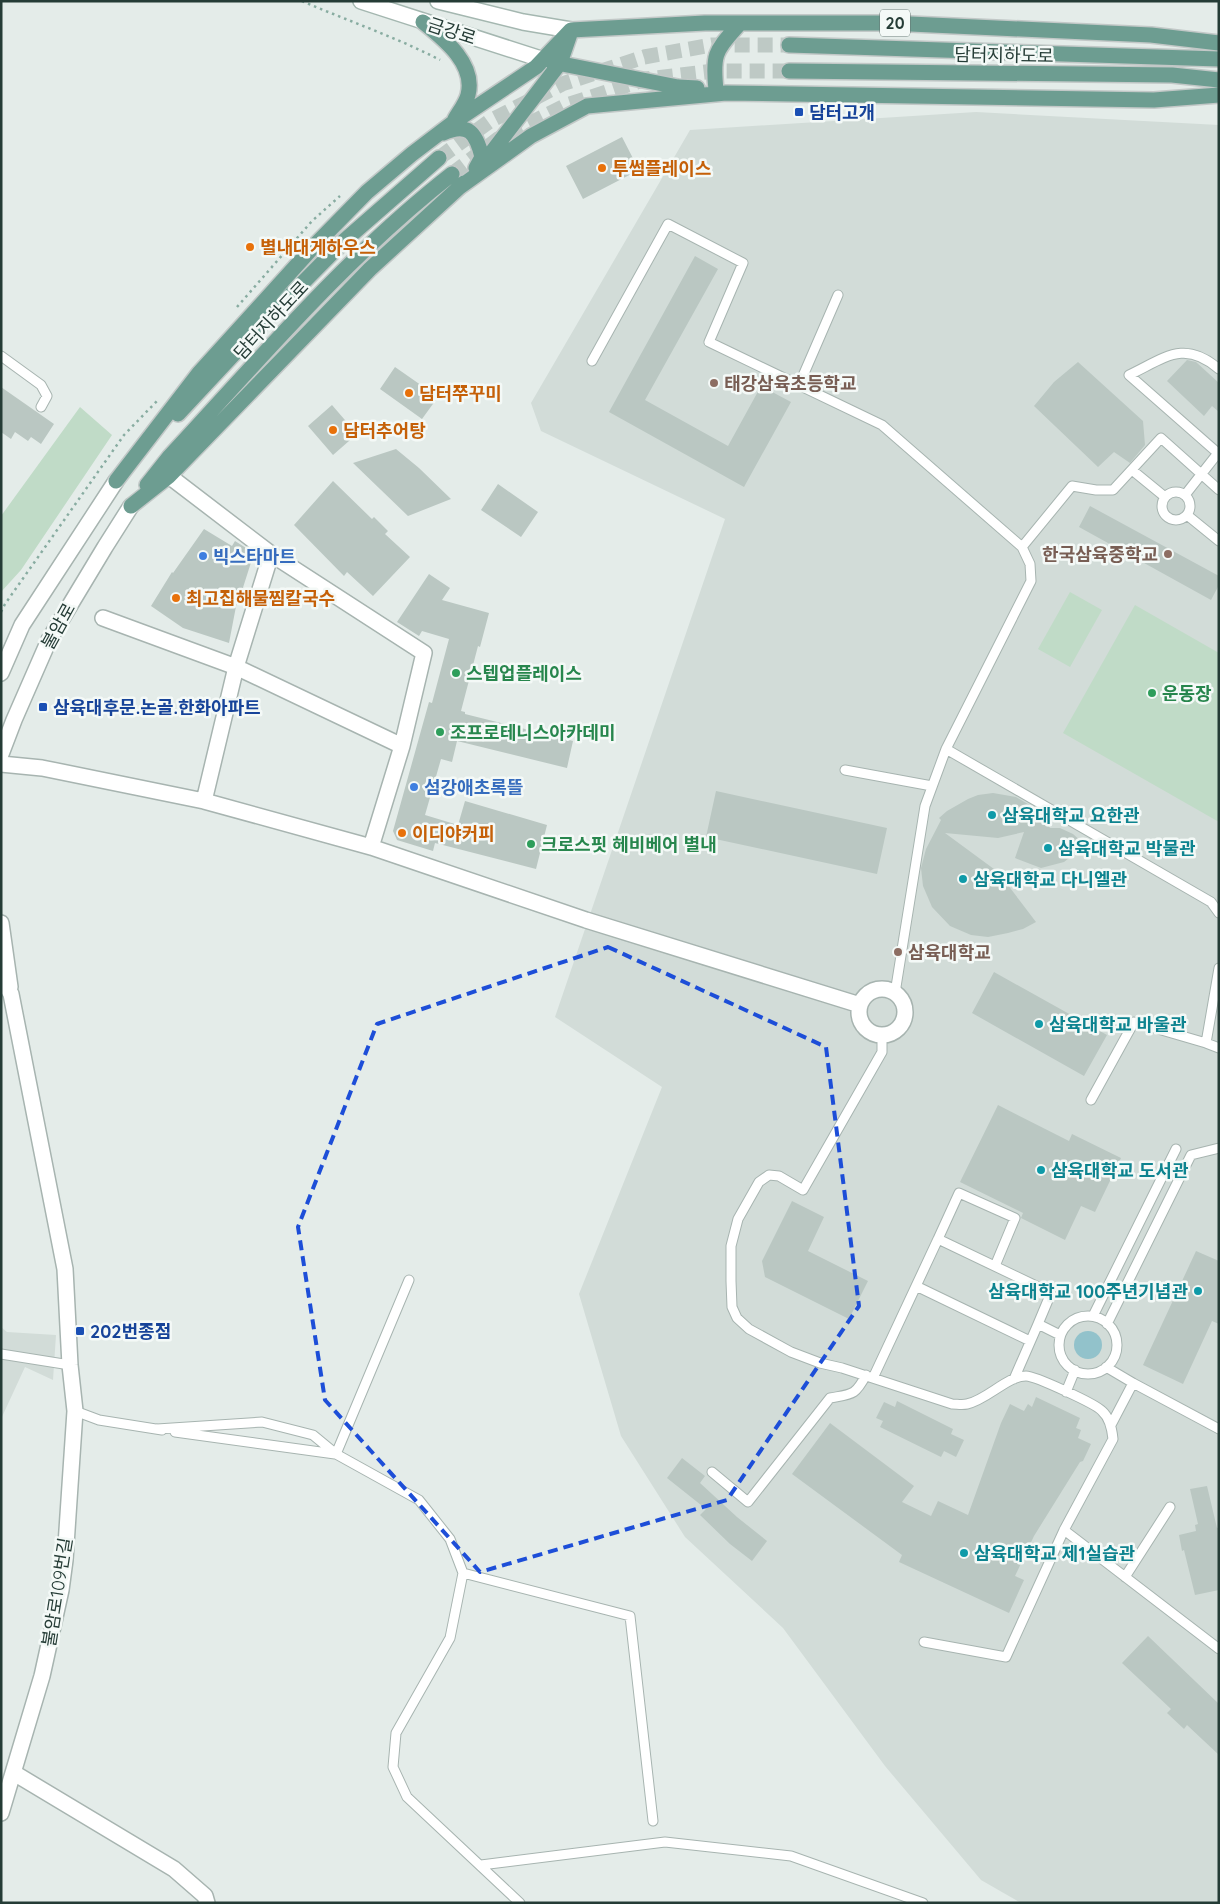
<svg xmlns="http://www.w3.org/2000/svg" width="1220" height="1904" font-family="Quicksand,'Noto Sans KR',sans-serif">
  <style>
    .built { fill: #d2dcd8 }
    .green { fill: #c0dbc7 }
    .water { fill: #92c2cb }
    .building { fill: #bac7c2 }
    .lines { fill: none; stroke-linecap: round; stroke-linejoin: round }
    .primary-tunnel { stroke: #bec9c5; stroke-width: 15; stroke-dasharray: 15 8; stroke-linecap: butt }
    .service-casing { stroke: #a7b4b0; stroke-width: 11 }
    .minor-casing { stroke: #a7b4b0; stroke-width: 18 }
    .tertiary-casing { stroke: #a7b4b0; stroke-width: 18 }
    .secondary-casing { stroke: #a4b7b0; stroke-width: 18 }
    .primary-casing { stroke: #c2c8c7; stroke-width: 18 }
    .path { stroke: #88aca1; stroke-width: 2.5; stroke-dasharray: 2.5 4; stroke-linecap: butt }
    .service { stroke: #fff; stroke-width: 9 }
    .minor { stroke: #fff; stroke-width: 15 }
    .tertiary { stroke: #fff; stroke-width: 15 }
    .secondary { stroke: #fff; stroke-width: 15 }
    .primary { stroke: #6d9d91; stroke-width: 15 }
    .marked { fill: none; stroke: #1d4ed8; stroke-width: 4; stroke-dasharray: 10 6; stroke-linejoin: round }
    .transit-dot { fill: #1a4fb4; stroke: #f4f9f7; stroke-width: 2 }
    .food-dot { fill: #e8710a; stroke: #f4f9f7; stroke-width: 2 }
    .education-dot { fill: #8d6e63; stroke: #f4f9f7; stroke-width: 2 }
    .shop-dot { fill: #3f7fe0; stroke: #f4f9f7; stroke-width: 2 }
    .leisure-dot { fill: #2e9e5b; stroke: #f4f9f7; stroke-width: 2 }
    .culture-dot { fill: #0f9aa8; stroke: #f4f9f7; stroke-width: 2 }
    .labels { text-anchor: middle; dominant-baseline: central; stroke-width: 5; stroke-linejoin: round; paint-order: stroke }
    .shield { fill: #f4f9f7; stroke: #637570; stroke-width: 1 }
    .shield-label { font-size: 16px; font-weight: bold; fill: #253c36 }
    .street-label { font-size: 18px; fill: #253c36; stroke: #f4f9f7 }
    .transit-label { font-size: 18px; font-weight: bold; fill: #164399; stroke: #f4f9f7; text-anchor: start }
    .food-label { font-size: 18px; font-weight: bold; fill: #c56008; stroke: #f4f9f7; text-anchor: start }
    .education-label { font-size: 18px; font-weight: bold; fill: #785e54; stroke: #f4f9f7; text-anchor: start }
    .shop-label { font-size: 18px; font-weight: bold; fill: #366cbe; stroke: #f4f9f7; text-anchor: start }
    .leisure-label { font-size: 18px; font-weight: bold; fill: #27864d; stroke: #f4f9f7; text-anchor: start }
    .culture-label { font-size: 18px; font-weight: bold; fill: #0d838f; stroke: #f4f9f7; text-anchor: start }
  </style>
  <rect width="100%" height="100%" fill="#e4ece9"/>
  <path class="built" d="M976,112L1219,125V1903H1021L981,1880L885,1766L783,1628L685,1537L621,1436L579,1294L662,1087L555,1017L725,519L541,431L531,403L690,130Z
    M1,1327L7,1332L56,1335L53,1380L25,1367L1,1419Z"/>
  <path class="green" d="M80,407L112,435L21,570L1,592V516Z
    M1070,592L1102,610L1070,667L1038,649Z
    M1135,605L1219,653V822L1063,733Z"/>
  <path class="water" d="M1074 1345a14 14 0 1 1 28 0a14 14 0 1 1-28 0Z"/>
  <path class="building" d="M622,137L639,170L583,199L566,166Z
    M695,256L718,269L645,400L728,446L761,386L791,402L744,487L609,412Z
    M1187,360L1196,362L1219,383V412L1212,406L1204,416L1167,381Z
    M1078,362L1143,421L1145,445L1130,463L1114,452L1098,467L1034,406L1054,382Z
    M395,367L438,397L422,419L380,389Z
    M1,387L54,424L41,444L31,437L28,441L15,432L11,439L1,432Z
    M332,405L357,434L333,455L308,426Z
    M396,449L419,468L451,499L408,516L353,463Z
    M333,481L372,519L374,517L388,531L385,534L410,557L373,596L347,572L344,576L294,525Z
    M498,484L538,512L521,537L481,510Z
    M1090,506L1219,576V585L1211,600L1079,527Z
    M204,529L232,546L235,541L254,553L240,597L238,596L229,643L183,628L151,606L172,572L173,573Z
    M429,574L450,588L442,600L489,613L480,647L478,646L461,711L465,712V714L573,741L567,768L457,741L452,762L441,759L425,815L458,825L465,801L547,825L536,869L435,843L433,851L397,840L393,831L429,702L432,703L449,639L422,631L419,636L397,622Z
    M716,791L887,828L877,874L706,837Z
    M993,793L1016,797L1038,810L1050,828H1060L1073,834L1082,842L1073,855L1064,862L1041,868L1015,858L1024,832L998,838L945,833L998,872L1036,922L1023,929L1008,933L988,937L971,935L950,926L932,907L923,886L921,868L926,849L941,820L939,818L947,811L968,799L978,795Z
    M994,972L1107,1035L1084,1076L972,1013Z
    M998,1105L1069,1141L1072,1134L1121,1158L1095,1212L1081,1206L1065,1240L1021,1218L1023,1213L960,1182Z
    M792,1201L824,1217L808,1251L868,1281L849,1319L765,1277L762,1261Z
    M1196,1251L1219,1261V1324L1212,1321L1183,1384L1143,1365Z
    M1036,1397L1080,1418L1076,1428L1081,1430L1078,1438L1091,1444L1083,1461L1080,1462L1034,1536L1015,1576L1024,1580L1009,1613L899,1562L902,1555L792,1474L830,1423L914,1486L902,1502L931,1516L938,1501L968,1515L1001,1423L1010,1404L1024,1411L1028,1404L1032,1407Z
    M897,1401L953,1429L951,1434L964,1440L956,1457L944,1451L941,1457L880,1427L883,1421L876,1418L884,1402L895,1407Z
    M682,1458L705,1476L700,1483L737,1517L767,1541L752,1561L730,1544L700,1515L706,1509L667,1478Z
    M1207,1486L1217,1528L1219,1527V1590L1195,1595L1184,1550L1182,1551L1179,1535L1196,1531L1195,1525L1198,1524L1190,1489Z
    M1148,1636L1219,1704V1755L1187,1725L1184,1729L1167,1713L1171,1709L1122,1663Z"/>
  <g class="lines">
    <path class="primary-tunnel" d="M439,158L490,121L562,84L644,57L712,45H789
      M452,174L498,139L567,105L646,79L714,71H789"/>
    <g class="service-casing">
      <path id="service" d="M1,356L41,385L47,396L41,407
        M592,361L668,224L743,263L709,342L882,425L1022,547L1030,564L1031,581L946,749
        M1219,369C1184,339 1165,358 1129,375L1219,454
        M799,385L838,295
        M1132,470L1165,497
        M1162 506a14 14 0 1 1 28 0a14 14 0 1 1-28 0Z
        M1185,495L1218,453
        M1187,515L1219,541
        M1022,547L1072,486L1096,490H1113L1161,438L1219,490
        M845,770L932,786
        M1219,968L1206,1043L1219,1048
        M895,993L925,806L946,749L1211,902L1219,913
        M882,1034V1052L803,1190L779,1176L769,1175L759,1182L738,1219L731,1246V1281L732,1307L737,1318L749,1329L791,1352L820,1363L842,1368L952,1404C957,1404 962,1405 967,1404C987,1400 1007,1376 1026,1376C1035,1376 1096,1404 1102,1411C1110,1418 1112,1429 1113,1439L1064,1530L1219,1649
        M1091,1100L1134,1022L1206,1043
        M938,1239L959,1193L1015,1218L995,1266
        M916,1286L1030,1341
        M1093,1316L1176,1149
        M1059 1345a29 29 0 1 1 58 0a29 29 0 1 1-58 0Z
        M1107,1324L1191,1155L1219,1148
        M1,1354L70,1365
        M1106,1367L1133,1383L1111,1425
        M873,1378L938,1239L1051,1293L1038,1324
        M1014,1379L1038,1324L1060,1335
        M1133,1383L1219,1429
        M1066,1392L1075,1370
        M75,1411L99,1420L162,1430
        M157,1429L262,1422L313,1435L336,1454L419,1500L450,1539L463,1573L450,1638L396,1733L393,1767L407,1797L520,1903
        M175,1432L335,1454
        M336,1454L409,1280
        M712,1472L748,1502L830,1398C852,1394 855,1396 866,1375
        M463,1573L630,1616L653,1821
        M1125,1577L1170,1507
        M924,1642L1006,1657L1064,1530
        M481,1865L665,1842L791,1856L923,1903"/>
    </g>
    <g class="minor-casing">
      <path id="minor" d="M169,476L271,554L424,653L402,746L371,847
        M103,618L236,667L402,746
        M1,764L42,768L204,801L371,847L586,920L860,1005
        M204,801L236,667L271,554
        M1,923L10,987
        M1,976L11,994L65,1269L70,1365L75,1411L65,1560L61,1590L42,1676L1,1813
        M859 1012a23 23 0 1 1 46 0a23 23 0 1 1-46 0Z
        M14,1773L174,1869L205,1896L207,1903"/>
    </g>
    <g class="tertiary-casing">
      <path id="tertiary" d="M1,673L22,625L116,481
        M1,754L14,720L49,640L105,547L131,506"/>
    </g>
    <g class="secondary-casing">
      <path id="secondary" d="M361,1L544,60
        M438,1L523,22L571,30"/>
    </g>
    <g class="primary-casing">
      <path id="primary" d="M423,22C444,39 476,64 468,95C466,103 459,112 455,119
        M789,45L1219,59
        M552,62L678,87L697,88
        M789,71L1172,75L1219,80
        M716,90C712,52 716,51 740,23
        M443,133C469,122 476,133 482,157L476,168
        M482,165L560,63L570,34
        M457,189L531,136L587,106L726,93L1154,100L1219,95
        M178,414L258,328L344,241L439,158
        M116,481L199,373L315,245L367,192L412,154L454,122L536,67L571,30L705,23H889L1151,35L1219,43
        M147,485L170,456C260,359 347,256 452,174
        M131,506L169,476L370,269L464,183"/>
    </g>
    <path class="path" d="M302,1C348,21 396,37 440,60
      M237,307L312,221L340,196
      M1,612L5,604L124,435L157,401"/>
    <use href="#service" class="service"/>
    <use href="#minor" class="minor"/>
    <use href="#tertiary" class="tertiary"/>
    <use href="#secondary" class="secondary"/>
    <use href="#primary" class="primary"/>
  </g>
  <path class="marked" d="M608,947L826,1047L859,1306L727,1500L480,1572L325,1400L298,1227L377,1024Z"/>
  <g class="transit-dot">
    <rect x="794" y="107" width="10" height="10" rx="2.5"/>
    <rect x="38" y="702" width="10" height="10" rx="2.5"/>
    <rect x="75" y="1326" width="10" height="10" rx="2.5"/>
  </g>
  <g class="food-dot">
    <circle cx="602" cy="168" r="5"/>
    <circle cx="250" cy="247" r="5"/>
    <circle cx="409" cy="393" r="5"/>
    <circle cx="333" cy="430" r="5"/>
    <circle cx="176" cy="598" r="5"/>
    <circle cx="402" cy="833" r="5"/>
  </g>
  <g class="education-dot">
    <circle cx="714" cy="383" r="5"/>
    <circle cx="1168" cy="554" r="5"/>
    <circle cx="898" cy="952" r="5"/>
  </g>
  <g class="shop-dot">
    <circle cx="203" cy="556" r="5"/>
    <circle cx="414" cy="787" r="5"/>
  </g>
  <g class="leisure-dot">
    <circle cx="456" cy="673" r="5"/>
    <circle cx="1152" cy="693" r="5"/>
    <circle cx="440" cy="732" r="5"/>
    <circle cx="531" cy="844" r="5"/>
  </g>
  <g class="culture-dot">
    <circle cx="992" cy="815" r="5"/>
    <circle cx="1048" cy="848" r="5"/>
    <circle cx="963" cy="879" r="5"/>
    <circle cx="1039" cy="1024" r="5"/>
    <circle cx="1041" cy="1170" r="5"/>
    <circle cx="1198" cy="1291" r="5"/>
    <circle cx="964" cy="1553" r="5"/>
  </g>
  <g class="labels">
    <rect class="shield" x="880" y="9.5" width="30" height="27" rx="4"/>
    <g class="shield-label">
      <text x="895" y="23">20</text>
    </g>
    <g class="street-label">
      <text transform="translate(452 31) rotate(18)">금강로</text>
      <text transform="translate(1004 55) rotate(1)">담터지하도로</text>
      <text transform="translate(271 320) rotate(-47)">담터지하도로</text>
      <text transform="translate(58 626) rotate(-61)">불암로</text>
      <text transform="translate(57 1592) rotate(-81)">불암로109번길</text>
    </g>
    <g class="transit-label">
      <text x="809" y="112">담터고개</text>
      <text x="53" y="707">삼육대후문.논골.한화아파트</text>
      <text x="90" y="1331">202번종점</text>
    </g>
    <g class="food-label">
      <text x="612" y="168">투썸플레이스</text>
      <text x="260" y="247">별내대게하우스</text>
      <text x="419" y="393">담터쭈꾸미</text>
      <text x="343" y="430">담터추어탕</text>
      <text x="186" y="598">최고집해물찜칼국수</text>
      <text x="412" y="833">이디야커피</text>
    </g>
    <g class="education-label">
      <text x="724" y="383">태강삼육초등학교</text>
      <text x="1158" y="554" text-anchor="end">한국삼육중학교</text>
      <text x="908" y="952">삼육대학교</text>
    </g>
    <g class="shop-label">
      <text x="213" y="556">빅스타마트</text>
      <text x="424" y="787">섬강애초록뜰</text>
    </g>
    <g class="leisure-label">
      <text x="466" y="673">스텝업플레이스</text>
      <text x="1162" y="693">운동장</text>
      <text x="450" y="732">조프로테니스아카데미</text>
      <text x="541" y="844">크로스핏 헤비베어 별내</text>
    </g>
    <g class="culture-label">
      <text x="1002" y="815">삼육대학교 요한관</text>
      <text x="1058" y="848">삼육대학교 박물관</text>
      <text x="973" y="879">삼육대학교 다니엘관</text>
      <text x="1049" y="1024">삼육대학교 바울관</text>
      <text x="1051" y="1170">삼육대학교 도서관</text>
      <text x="1188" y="1291" text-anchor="end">삼육대학교 100주년기념관</text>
      <text x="974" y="1553">삼육대학교 제1실습관</text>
    </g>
  </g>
  <rect width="1220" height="1904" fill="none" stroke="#253c36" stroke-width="5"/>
</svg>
